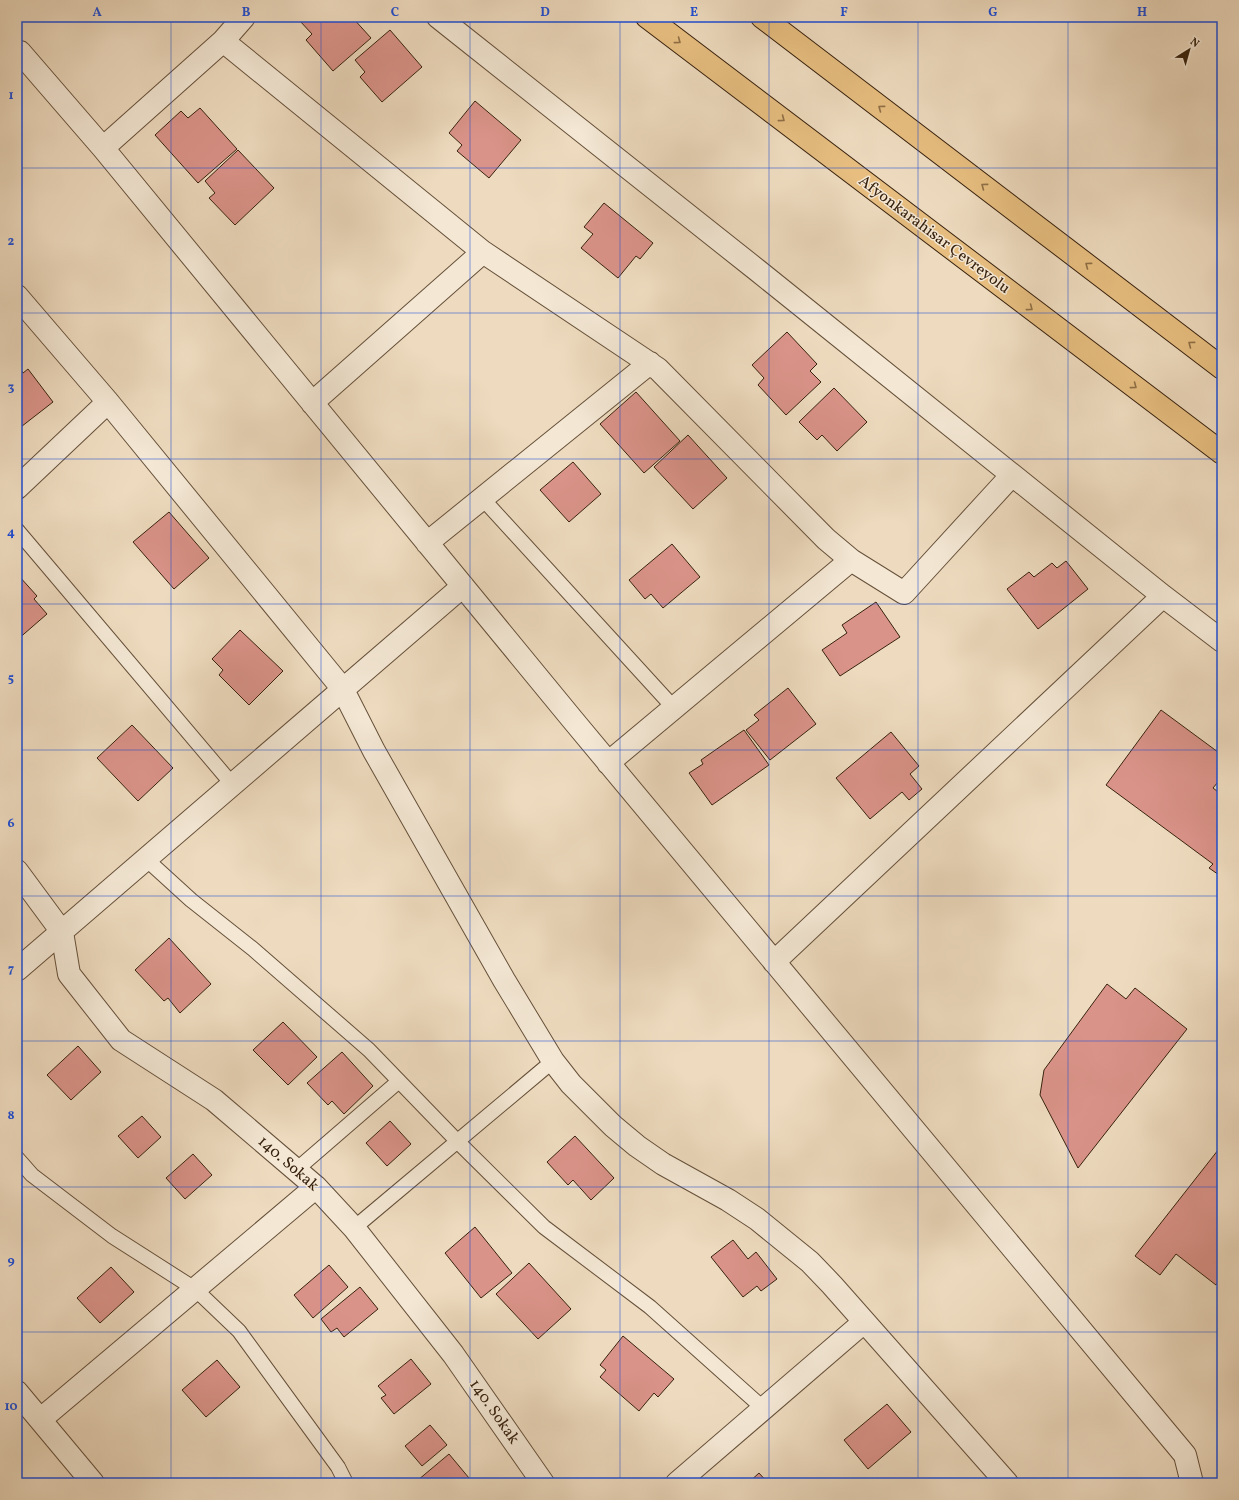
<svg xmlns="http://www.w3.org/2000/svg" width="1239" height="1500" font-family="Vollkorn,serif">
  <style>
    .building { fill: #da9389; stroke: #38220e }
    .lines { fill: none; stroke-linecap: round; stroke-linejoin: round }
    .service-casing { stroke: #66503a; stroke-width: 16 }
    .minor-casing { stroke: #66503a; stroke-width: 24 }
    .trunk-casing { stroke: #38220e; stroke-width: 24 }
    .service { stroke: #f4e8d5; stroke-width: 14 }
    .minor { stroke: #f4e8d5; stroke-width: 22 }
    .trunk { stroke: #e7be80; stroke-width: 22 }
    .oneway { stroke: #907047 }
    .grid { fill: none; stroke: #1d4ed8; stroke-width: 1; stroke-opacity: 0.55 }
    .labels { text-anchor: middle; dominant-baseline: central; stroke-width: 3; stroke-linejoin: round; paint-order: stroke }
    .street-label { font-size: 16px; fill: #38220e; stroke: #f4e8d5 }
    .neatline { fill: none; stroke: #1d4ed8; stroke-width: 1.5 }
    .grid-label { font-size: 13px; text-anchor: middle; font-weight: bold; fill: #1d4ed8 }
  </style>
  <rect width="100%" height="100%" fill="#eedbbf"/>
  <filter id="stains"><feTurbulence type="fractalNoise" baseFrequency=".005" numOctaves="4"/><feColorMatrix values="0 0 0 0 .2 0 0 0 0 .09 0 0 0 0 .02 0 0 0 .5 -.17"/></filter>
  <radialGradient id="worn" r=".72"><stop offset=".6" stop-color="#630" stop-opacity="0"/><stop offset="1" stop-color="#630" stop-opacity=".3"/></radialGradient>
  <path class="building" d="M303,17H352L371,38L333,71L306,40L312,34L299,20Z
    M390,30L422,67L382,102L360,77L365,72L355,60Z
    M475,101L521,140L489,178L457,151L462,145L449,133Z
    M200,108L237,149L198,183L155,135L181,111L188,118Z
    M238,150L274,188L235,225L209,198L215,193L205,181Z
    M604,203L653,243L640,259L636,256L618,278L581,248L593,234L584,227Z
    M787,332L817,364L810,371L821,382L786,415L758,385L764,378L752,365Z
    M17,364L23,373L28,369L53,402L17,430Z
    M834,388L867,422L837,451L822,435L817,440L799,422Z
    M636,392L680,441L644,473L600,424Z
    M688,435L727,478L693,509L654,467Z
    M573,462L601,494L569,522L540,490Z
    M169,512L209,558L174,589L133,542Z
    M672,544L700,577L663,608L651,594L645,599L629,580Z
    M1066,561L1088,589L1038,629L1007,589L1029,572L1034,577L1052,563L1057,568Z
    M19,576L37,596L34,599L47,614L17,640V578Z
    M876,602L900,637L840,676L822,650L847,633L842,625Z
    M240,630L283,671L249,705L219,675L223,670L212,659Z
    M788,688L816,724L770,760L746,730L759,720L754,715Z
    M1161,710L1222,755V777L1213,788L1222,795V877L1209,868L1213,864L1106,785Z
    M132,725L173,768L138,801L97,758Z
    M744,730L769,765L712,805L689,773L703,764L701,760Z
    M891,732L919,766L910,774L922,789L909,800L902,792L870,819L836,778Z
    M169,938L211,984L180,1013L168,998L164,1001L135,970Z
    M1107,984L1126,999L1135,988L1187,1029L1078,1168L1040,1095L1044,1070Z
    M283,1022L317,1057L288,1085L253,1050Z
    M78,1046L101,1072L71,1100L47,1075Z
    M342,1052L373,1086L344,1114L332,1101L328,1105L307,1083Z
    M142,1116L161,1137L138,1158L118,1136Z
    M390,1121L411,1144L387,1166L366,1143Z
    M575,1136L614,1178L591,1200L573,1180L568,1185L547,1162Z
    M1222,1145V1277L1216,1285L1176,1254L1160,1275L1135,1256Z
    M193,1154L212,1175L185,1199L166,1178Z
    M475,1227L512,1273L481,1298L445,1253Z
    M733,1240L748,1259L756,1252L777,1279L761,1291L757,1286L743,1297L711,1257Z
    M529,1263L571,1309L538,1339L496,1294Z
    M329,1265L348,1287L313,1318L294,1295Z
    M111,1267L134,1292L100,1323L77,1298Z
    M360,1287L378,1309L344,1337L337,1328L331,1332L321,1319Z
    M623,1336L674,1379L658,1397L654,1393L639,1411L600,1377L606,1370L600,1365Z
    M411,1359L431,1384L394,1414L381,1398L386,1395L378,1386Z
    M217,1360L240,1387L206,1417L182,1390Z
    M887,1404L911,1432L868,1469L844,1440Z
    M430,1425L447,1445L422,1466L405,1446Z
    M449,1454L469,1478L463,1483H420L418,1480Z
    M759,1473L768,1483H748Z"/>
  <g class="lines">
    <g class="service-casing">
      <path id="service" d="M482,498L674,708
        M17,530L232,784
        M146,859L191,900L253,949L369,1050L458,1142L544,1227L650,1307L764,1409
        M17,1158L32,1175L112,1236L195,1289L239,1331L338,1467L346,1483
        M296,1170L399,1081
        M354,1228L553,1061"/>
    </g>
    <g class="minor-casing">
      <path id="minor" d="M438,17L757,270L1163,596L1222,641
        M223,41L483,252L658,369L826,539L851,560L904,593L1012,475
        M17,54L20,52L103,148L572,719L1185,1455L1192,1483
        M103,148L223,41L244,17
        M17,296L108,402L342,688L374,751L504,980L553,1061L571,1084L613,1126L637,1146L663,1164L728,1200L757,1219L810,1262L832,1285L1007,1483
        M312,403L483,252
        M17,488L108,402
        M427,543L650,363
        M608,763L851,560
        M17,871L62,932L69,974L121,1040L214,1100L316,1187L354,1228L453,1354L543,1483
        M774,962L1163,596
        M17,970L463,586
        M17,1392L93,1483
        M41,1419L316,1187
        M677,1483L864,1322"/>
    </g>
    <g class="trunk-casing">
      <path id="trunk" d="M647,17L1222,453
        M762,17L1222,368"/>
    </g>
    <use href="#service" class="service"/>
    <use href="#minor" class="minor"/>
    <use href="#trunk" class="trunk"/>
  </g>
  <defs><path id="oneway-chevron" d="M-2-3.5L2.5 0L-2 3.5" fill="none" stroke-width="1.6" stroke-linecap="round" stroke-linejoin="round"/></defs>
  <g class="oneway">
    <use href="#oneway-chevron" transform="translate(678 41) rotate(37)"/>
    <use href="#oneway-chevron" transform="translate(881 108) rotate(-143)"/>
    <use href="#oneway-chevron" transform="translate(782 119) rotate(37)"/>
    <use href="#oneway-chevron" transform="translate(984 186) rotate(-143)"/>
    <use href="#oneway-chevron" transform="translate(1088 265) rotate(-143)"/>
    <use href="#oneway-chevron" transform="translate(1030 308) rotate(37)"/>
    <use href="#oneway-chevron" transform="translate(1191 344) rotate(-143)"/>
    <use href="#oneway-chevron" transform="translate(1134 386) rotate(37)"/>
  </g>
  <path class="grid" d="M171,17V1483M321,17V1483M470,17V1483M620,17V1483M769,17V1483M918,17V1483M1068,17V1483M17,168H1222M17,313H1222M17,459H1222M17,604H1222M17,750H1222M17,896H1222M17,1041H1222M17,1187H1222M17,1332H1222"/>
  <g class="labels">
    <g class="street-label">
      <text transform="translate(934 235) rotate(37)">Afyonkarahisar Çevreyolu</text>
      <text transform="translate(288 1164) rotate(41)">140. Sokak</text>
      <text transform="translate(494 1412) rotate(55)">140. Sokak</text>
    </g>
  </g>
  <rect width="1239" height="1500" fill="none" stroke="#eedbbf" stroke-width="44"/>
  <g transform="translate(1189 50) rotate(37)" stroke="#f4e8d5" stroke-width="3" paint-order="stroke">
  <path d="M0-3L7 15L0 10L-7 15Z" fill="#38220e"/>
  <text y="-6" font-size="11" font-weight="bold" text-anchor="middle" fill="#38220e">N</text>
  </g>
  <rect x="22" y="22" width="1195" height="1456" class="neatline"/>
  <g class="grid-label">
    <text x="97" y="16">A</text>
    <text x="246" y="16">B</text>
    <text x="395" y="16">C</text>
    <text x="545" y="16">D</text>
    <text x="694" y="16">E</text>
    <text x="844" y="16">F</text>
    <text x="993" y="16">G</text>
    <text x="1142" y="16">H</text>
    <text x="11" y="99">1</text>
    <text x="11" y="245">2</text>
    <text x="11" y="391">3</text>
    <text x="11" y="536">4</text>
    <text x="11" y="682">5</text>
    <text x="11" y="827">6</text>
    <text x="11" y="973">7</text>
    <text x="11" y="1119">8</text>
    <text x="11" y="1264">9</text>
    <text x="11" y="1410">10</text>
  </g>
  <rect width="100%" height="100%" filter="url(#stains)"/>
  <rect width="100%" height="100%" fill="url(#worn)"/>
</svg>
